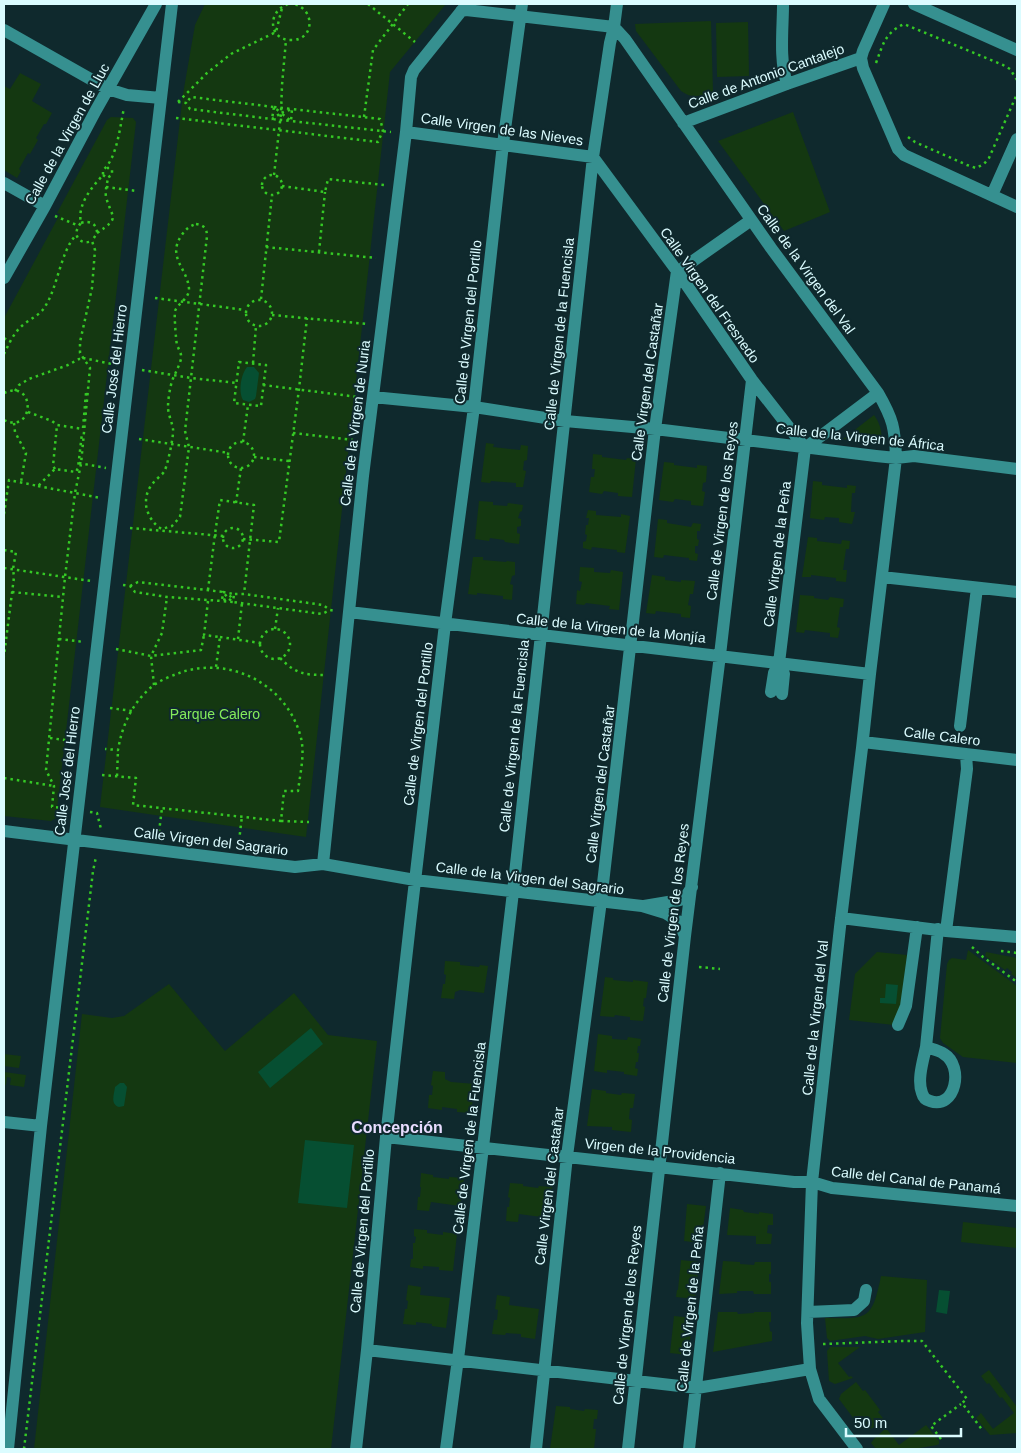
<svg xmlns="http://www.w3.org/2000/svg" width="1021" height="1453" font-family="Arial,sans-serif">
  <style>
    .green { fill: #143811 }
    .water { fill: #064f32 }
    .lines { fill: none; stroke-linecap: round; stroke-linejoin: round }
    .path { stroke: #35c925; stroke-width: 2.5; stroke-dasharray: 2.5 4; stroke-linecap: butt }
    .minor { stroke: #369090; stroke-width: 12 }
    .labels { text-anchor: middle; dominant-baseline: central; stroke-width: 4; stroke-linejoin: round; paint-order: stroke }
    .street-label { font-size: 14px; fill: #dbfcff; stroke: #0f292d }
    .park-label { font-size: 14px; fill: #84eb5b; stroke: #0f292d }
    .quarter-label { font-size: 16px; font-weight: bold; fill: #e8ddff; stroke: #0f292d }
  </style>
  <rect width="100%" height="100%" fill="#0f292d"/>
  <path class="green" d="M205,4H446L390,72L306,837L100,807L183,94L195,25Z
    M711,21L713,92C700,96 692,99 681,91L636,31L635,24Z
    M748,22L749,76L717,77L716,23Z
    M20,73L41,84L32,101L52,113L46,124H44L36,138L38,140L30,154L28,153L19,169L21,171L17,178L4,170V86L10,89Z
    M793,112L830,212L784,231L718,141Z
    M111,117L133,118L136,122L56,818L51,821L4,816V318L60,214L57,213L107,120Z
    M874,415C880,423 883,434 881,443L843,439Z
    M486,443L494,444L493,447L520,450L521,445L528,446L527,460L524,461L523,470L526,471L523,487H516V483L491,481L490,483L481,482Z
    M593,454L602,455V457L626,460L627,458L636,459L632,497L618,496V493L604,491L602,494L589,492L591,477H594L595,469H592Z
    M664,462L674,463V465L697,468V465L707,466L706,482L703,483L702,491L705,492L703,506L691,505V501L675,499L673,502L659,500Z
    M813,481L822,482V485L847,488V485L856,486L855,493H852L851,512H855L852,524L839,522V518L825,517L824,520L810,518Z
    M479,501L493,502V505L507,506L508,503L523,505L522,511L520,512L518,518L521,519V526L517,527V533L520,534L519,544L505,542L504,540L490,538L489,541L475,539Z
    M588,510L596,511V515L621,517V514L630,516L625,553L617,552V550L592,547L591,550L583,548V542L586,541L587,535L585,534L586,525H588L589,518H586Z
    M658,519L667,520V523L691,527L693,523L701,524L700,531H697V539L699,540L698,546H695V553L698,554L697,561L689,560V558L664,555L663,558L654,557Z
    M808,537L817,538V541L841,544L842,540L850,541L849,549H846L843,570H847L846,582L836,581V578L811,575V577H802Z
    M473,557H483V560L506,562L507,561L515,562V575L512,576L510,584L513,585L512,600L503,599V596L477,593V595L468,594Z
    M580,567L594,568V572L610,573L611,570L623,572L619,610L609,609L610,606L586,603L584,605L576,604L577,590L580,591L582,582L579,581Z
    M652,575L665,577V580L681,582V580L695,581L693,594H690L688,605L691,606L690,618L681,617V614L656,611L655,614L646,613Z
    M800,595L814,596V598L828,600L830,597L844,599L843,607H840L837,627L840,628L838,638L830,637V633L805,630L804,633L796,632Z
    M968,950L1017,986V1063L963,1057L943,1043L940,1038L947,964L949,960L952,958L966,960Z
    M877,952L907,955L901,1005L894,1025L849,1020L855,974Z
    M986,952L1017,958V978L1011,974L1012,972L1007,968L1005,970L985,956Z
    M445,961L460,962V965L479,967L480,965L488,966L484,993L460,990L455,992L454,999L441,998L443,984H445L446,975L444,974Z
    M605,977L613,978V980L633,982V980L648,982L646,998H644L643,1006L645,1007L643,1021L630,1020V1017L615,1015L614,1017L600,1016Z
    M169,984L225,1051L294,993L328,1035L377,1041L331,1449H34L82,1014L112,1018L124,1016Z
    M598,1034L612,1036V1039L627,1040L628,1037L641,1039L640,1046H638L637,1053H639L638,1062H636L635,1068L638,1069L637,1076L624,1074V1072L607,1070V1073L594,1071Z
    M4,1054L21,1056L19,1068L4,1066Z
    M433,1071L445,1072V1079L451,1082L475,1084L471,1113L457,1112V1109L442,1107V1110L428,1108L429,1095H432L433,1086L431,1085Z
    M4,1072L26,1075L24,1087L10,1085L11,1078L7,1077L6,1085L4,1084Z
    M592,1089L606,1091V1093L621,1095L622,1093L635,1094L633,1108H630L629,1119L632,1120L631,1132L612,1130V1127L587,1126Z
    M421,1173L433,1175V1177L449,1179V1177L464,1178L460,1206L431,1202L429,1211L417,1210L418,1197H420L421,1187H420Z
    M510,1183L523,1184V1186L538,1188L539,1186L552,1187L549,1218L519,1214L518,1222L506,1221L507,1207H509L510,1198L508,1197Z
    M687,1204L706,1206L701,1243L684,1241Z
    M730,1208L743,1210L744,1212L759,1214V1212L773,1214V1225H768L767,1233L772,1234L771,1244H756V1236L727,1235Z
    M963,1222L1017,1228V1248L961,1242Z
    M414,1229L427,1230V1233L443,1235V1232L457,1234L453,1271L439,1270V1267L423,1266V1269L410,1267L411,1259H413V1243H415L416,1237L414,1236Z
    M681,1260L699,1262L695,1299L676,1297L677,1290H678Z
    M723,1261L740,1262V1264L754,1265L755,1262H771V1274H769V1282H771V1294H754L753,1291H737V1293L719,1294Z
    M881,1276L927,1280L925,1332L878,1339L865,1336L830,1341L827,1338L825,1318C868,1319 872,1320 881,1276Z
    M408,1285L421,1287L420,1295L450,1298L446,1328L432,1326V1324L416,1322V1325L403,1324L405,1309H407L408,1301L406,1300Z
    M497,1295L510,1297L509,1305L539,1309L535,1339L521,1337V1334L506,1333L505,1335L492,1334L494,1320H497L498,1310L495,1309Z
    M718,1312H737L738,1314L754,1313V1312H771V1322H769L770,1331L772,1332V1341L713,1352Z
    M674,1316L693,1318L688,1355L670,1353Z
    M830,1347H860L838,1363L849,1377L851,1376L853,1378L835,1384L829,1381L827,1351Z
    M989,1370L1017,1407V1433L990,1435L976,1418L981,1413L993,1429L1014,1413L1002,1397L1000,1398L989,1383L987,1384L981,1376Z
    M856,1382L863,1391L865,1390L880,1410L878,1412L886,1422C878,1425 867,1433 860,1427L839,1399L841,1394Z
    M556,1406L570,1407V1409L584,1411L585,1409L598,1410L597,1419H594L593,1429H596L594,1449H550Z
    M926,1425L939,1441V1444L937,1445L913,1449H876L871,1443L874,1439L886,1428L899,1445Z"/>
  <path class="water" d="M247,367H254L259,373L256,396L255,399L249,402L243,400C238,392 241,374 247,367Z
    M886,984L898,985L896,1004L880,1003V998H885Z
    M311,1028L323,1044L270,1088L258,1072Z
    M120,1083H124L127,1087L124,1106L119,1107C110,1104 114,1095 115,1087Z
    M305,1140L354,1145L347,1208L298,1203Z
    M939,1290L950,1291L947,1314L936,1312Z"/>
  <g class="lines">
    <path class="path" d="M288,4C266,12 269,41 292,40C314,40 316,10 294,4
      M368,4L415,42
      M876,63C883,44 885,33 904,24L1003,65L1010,69L1017,80
      M178,102L186,103L190,109L272,119L281,113L291,121L391,132
      M178,102L207,73L231,54L276,32L283,4
      M274,107L292,109L291,121L272,119Z
      M364,117L373,50L408,4
      M176,118L378,142L383,130L380,119L292,109L281,113L274,107L191,97L186,103
      M908,137L915,142L967,165L976,168L984,164L989,158L1017,94
      M262 185a10 10 0 1 1 20 0a10 10 0 1 1-20 0Z
      M103,175L107,178L112,175V170L110,168H107
      M274,175L281,113L282,85L286,40
      M282,186L325,192L328,179L384,185
      M106,187L137,191
      M55,216L79,226
      M81,223C90,220 97,224 97,233L92,241
      M196,224C203,225 207,228 207,236L185,431L189,447L180,517L172,526L162,529C153,525 145,511 146,501C146,492 151,484 158,478C161,475 164,473 165,470C168,463 174,435 173,429C172,422 168,414 168,407C168,399 170,388 172,381C175,373 179,367 181,359C182,354 179,350 177,345C176,341 174,314 175,311C178,303 189,299 189,289C188,269 167,258 181,236C185,230 189,226 196,224Z
      M97,233C121,217 112,219 106,197C105,190 107,184 108,178
      M266,247L376,258
      M319,252L325,192
      M155,298L245,310
      M261,299L272,195
      M246 313a13 13 0 1 1 26 0a13 13 0 1 1-26 0Z
      M272,315L367,324
      M4,338L10,342
      M4,354C9,344 14,332 23,325C31,318 41,315 46,305C58,285 61,251 76,235
      M83,358L117,365
      M239,362L266,365L261,406L234,403Z
      M253,363L256,326
      M142,370L191,378L237,383
      M263,385L358,397
      M15,391L19,385L29,379L68,365L79,359H84
      M4,393C36,378 35,435 4,420
      M28,412L52,421L57,425L83,429
      M14,423L15,432L26,453L21,482
      M83,428L86,393
      M293,433L353,440
      M139,439L229,453
      M243,442L248,405
      M228 455a13 13 0 1 1 26 0a13 13 0 1 1-26 0Z
      M254,457L289,461
      M79,463L106,468
      M55,469L53,466L57,425
      M38,486L101,498
      M236,503L241,468
      M4,514L9,480L38,486L55,469L76,472L78,468L82,433
      M223 538a10 10 0 1 1 20 0a10 10 0 1 1-20 0Z
      M130,528L223,536
      M243,539L279,542L299,389L307,318
      M4,550L16,552L13,569L14,577L4,656
      M4,568L91,581
      M123,585L130,586L135,592L167,597L222,601L228,598L233,602L322,614L330,610L335,611
      M130,586L138,582L223,592L228,598L234,594H244L323,605L330,610
      M208,590L215,534L220,500L254,505L244,594
      M12,592L63,597
      M223,592L234,594L233,602L222,601Z
      M208,601L204,635L220,637L216,667
      M275,629L278,608
      M260 644a15 15 0 1 1 30 0a15 15 0 1 1-30 0Z
      M220,637L260,643
      M59,639L84,642
      M238,639L242,603
      M116,649L151,656L201,650L204,635
      M280,658C296,674 304,675 326,675
      M154,685L151,656L162,633L167,597
      M110,708L132,711
      M50,738L72,741
      M102,775L136,778L133,805L281,821L284,791H298C300,774 305,755 301,738C288,686 233,656 182,672C171,676 157,681 148,690C131,706 122,726 118,750L105,749
      M117,776L118,750
      M4,778L54,786
      M65,808L52,807L54,786L46,770L65,577L75,493L81,464L90,368L80,353V342L92,288L95,250L92,241C79,246 71,234 81,223C77,205 91,188 103,175V170C117,159 120,126 124,108
      M90,812L97,813L101,829
      M281,821L309,822
      M159,832L162,808
      M239,841L242,816
      M972,947L983,957L1017,982
      M1001,951L1017,953
      M699,967L720,969
      M823,1344L903,1341H922L967,1399L962,1403L983,1431
      M941,1439L931,1426L961,1404
      M24,1449L93,871L96,857"/>
    <path class="minor" d="M783,4C783,30 779,58 787,84
      M884,4L863,51L861,58L863,68L898,149L904,155L1017,207
      M914,4L1017,50
      M461,11L466,10L614,27
      M614,27L625,39L771,248L878,393C893,419 895,428 896,458L870,674L862,748L840,927L812,1182L807,1323L810,1369L819,1399L857,1449
      M4,30L108,89L127,95L161,98
      M683,123L787,84L861,58
      M406,132L593,157L677,271L752,380L805,448
      M4,183L45,206
      M992,195L1017,139
      M4,278L45,206L96,110L156,4
      M373,397L474,407L565,421L655,429L876,456L896,458L914,456L1017,469
      M805,448L878,393
      M882,577L1017,592
      M349,612C522,634 696,653 870,674
      M779,663L784,674L782,694
      M771,692L774,673L779,663L805,448
      M960,726L977,588
      M863,742L1017,760
      M4,831L295,867L323,864L415,880L642,906L665,913L678,921L685,936
      M323,864L363,476L406,132L411,77L414,70L467,4
      M644,906L680,900L686,896L692,887
      M841,918L946,931L1017,937
      M946,931L967,769L966,754
      M898,1025L906,1006L917,927
      M926,1047C932,1049 939,1050 944,1054C964,1066 956,1110 930,1101C925,1100 923,1097 922,1093C917,1080 923,1061 926,1047Z
      M926,1047L938,929
      M4,1122L41,1126
      M386,1137L794,1182H812L832,1188L1017,1206
      M808,1312L854,1310L864,1301L866,1290
      M367,1350L697,1388L810,1369
      M8,1449L41,1126L172,4
      M356,1449L367,1350L386,1137L410,924L445,624L474,407L503,144L522,4
      M446,1449L459,1351L513,892L593,157L610,43L614,27L617,4
      M536,1449L567,1156L601,901L655,429L677,271L683,268L747,223L750,218
      M628,1449L685,936L720,655L752,380
      M689,1449L720,1173"/>
  </g>
  <g class="labels">
    <g class="street-label">
      <text transform="translate(766 76) rotate(-20)">Calle de Antonio Cantalejo</text>
      <text transform="translate(502 129) rotate(8)">Calle Virgen de las Nieves</text>
      <text transform="translate(67 134) rotate(-61)">Calle de la Virgen de Lluc</text>
      <text transform="translate(806 269) rotate(54)">Calle de la Virgen del Val</text>
      <text transform="translate(710 295) rotate(55)">Calle Virgen del Fresnedo</text>
      <text transform="translate(468 322) rotate(-84)">Calle de Virgen del Portillo</text>
      <text transform="translate(559 334) rotate(-84)">Calle de Virgen de la Fuencisla</text>
      <text transform="translate(114 369) rotate(-83)">Calle José del Hierro</text>
      <text transform="translate(647 382) rotate(-82)">Calle Virgen del Castañar</text>
      <text transform="translate(355 423) rotate(-83)">Calle de la Virgen de Nuria</text>
      <text transform="translate(860 437) rotate(6)">Calle de la Virgen de África</text>
      <text transform="translate(722 511) rotate(-83)">Calle de Virgen de los Reyes</text>
      <text transform="translate(777 554) rotate(-83)">Calle Virgen de la Peña</text>
      <text transform="translate(611 628) rotate(6)">Calle de la Virgen de la Monjía</text>
      <text transform="translate(418 724) rotate(-83)">Calle de Virgen del Portillo</text>
      <text transform="translate(514 736) rotate(-84)">Calle de Virgen de la Fuencisla</text>
      <text transform="translate(942 736) rotate(7)">Calle Calero</text>
      <text transform="translate(67 771) rotate(-83)">Calle José del Hierro</text>
      <text transform="translate(600 784) rotate(-83)">Calle Virgen del Castañar</text>
      <text transform="translate(211 841) rotate(7)">Calle Virgen del Sagrario</text>
      <text transform="translate(530 878) rotate(7)">Calle de la Virgen del Sagrario</text>
      <text transform="translate(673 913) rotate(-83)">Calle de Virgen de los Reyes</text>
      <text transform="translate(815 1018) rotate(-84)">Calle de la Virgen del Val</text>
      <text transform="translate(469 1138) rotate(-83)">Calle de Virgen de la Fuencisla</text>
      <text transform="translate(660 1151) rotate(6)">Virgen de la Providencia</text>
      <text transform="translate(916 1180) rotate(6)">Calle del Canal de Panamá</text>
      <text transform="translate(549 1186) rotate(-83)">Calle Virgen del Castañar</text>
      <text transform="translate(362 1231) rotate(-85)">Calle de Virgen del Portillo</text>
      <text transform="translate(690 1309) rotate(-84)">Calle de Virgen de la Peña</text>
      <text transform="translate(627 1315) rotate(-84)">Calle de Virgen de los Reyes</text>
    </g>
    <g class="park-label">
      <text x="215" y="714">Parque Calero</text>
    </g>
    <g class="quarter-label">
      <text x="397" y="1127">Concepción</text>
    </g>
  </g>
  <rect width="1021" height="1453" fill="none" stroke="#dbfcff" stroke-width="10"/>
  <path d="M846 1428v8h115v-8" fill="none" stroke="#dbfcff" stroke-width="2.5"/>
  <text x="854" y="1428" font-size="15" fill="#dbfcff" stroke="#0f292d" stroke-width="4" paint-order="stroke">50 m</text>
</svg>
